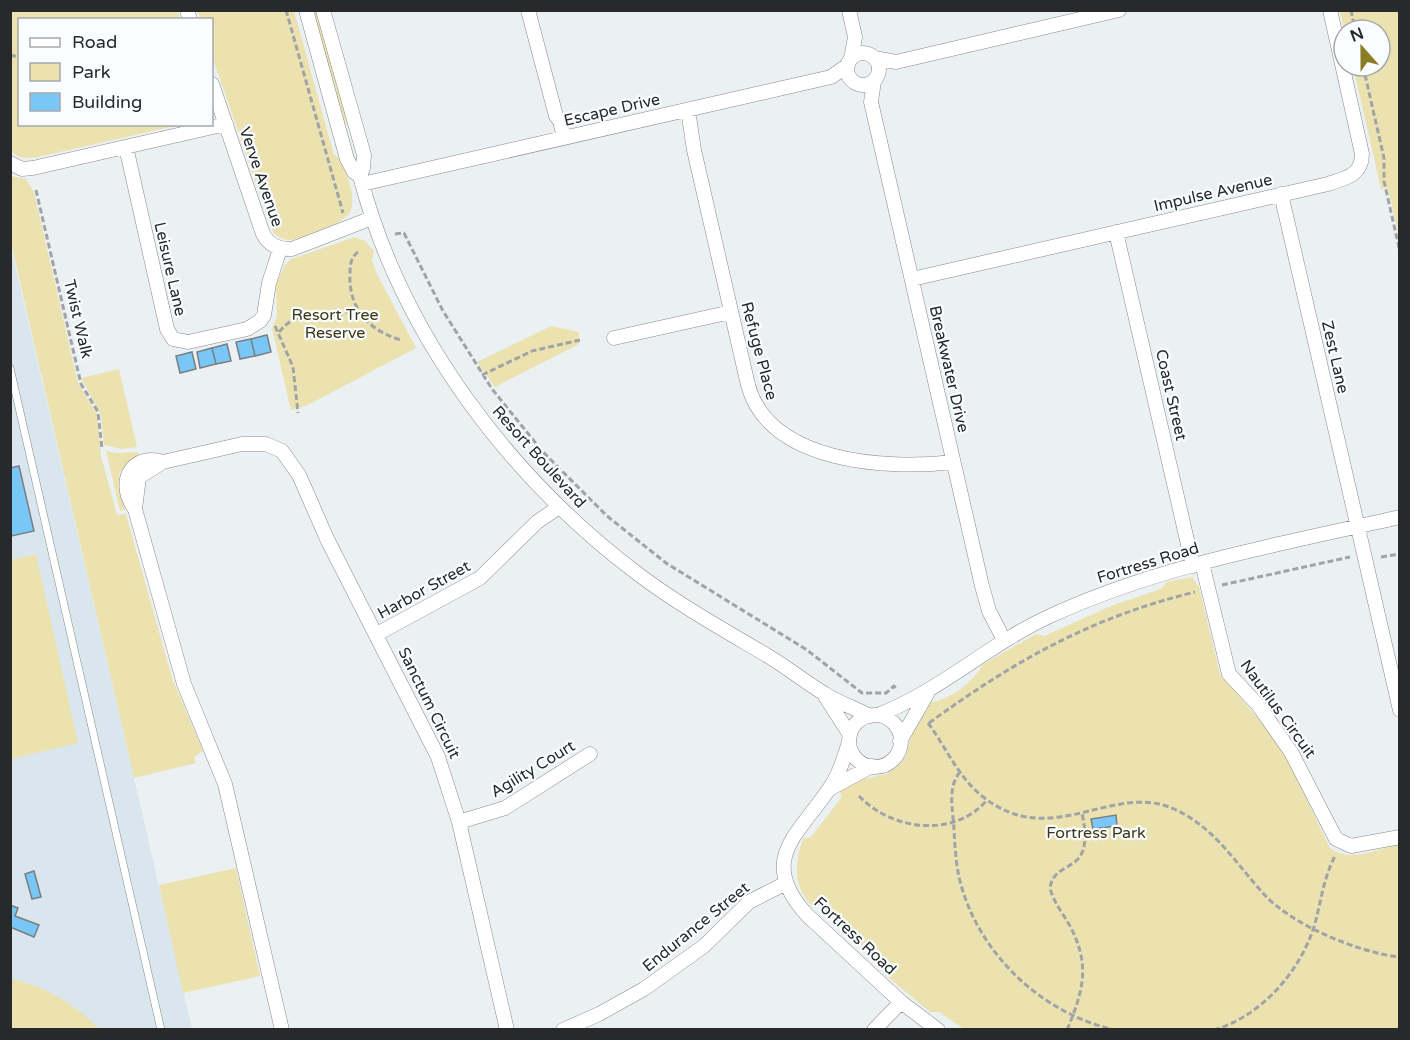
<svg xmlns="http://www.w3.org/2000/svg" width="1410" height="1040" font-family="'Varela Round',sans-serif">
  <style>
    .built { fill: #dae6ee }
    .green { fill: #ebe2af }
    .building { fill: #78c7f7; stroke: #7a7e81; stroke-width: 1.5 }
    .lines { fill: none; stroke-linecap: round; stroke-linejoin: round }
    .lane-casing { stroke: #868a8c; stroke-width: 8 }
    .street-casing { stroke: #868a8c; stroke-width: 15 }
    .path { stroke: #a0a4a6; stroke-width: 3; stroke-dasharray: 6 3; stroke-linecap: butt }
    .lane { stroke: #fff; stroke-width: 7 }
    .street { stroke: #fff; stroke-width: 14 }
    .labels { text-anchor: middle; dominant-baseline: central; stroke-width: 4.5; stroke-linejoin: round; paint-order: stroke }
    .street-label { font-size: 16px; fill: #28292a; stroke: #fafdff }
    .park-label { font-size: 16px; fill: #3d3613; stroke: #fafdff }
  </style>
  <rect width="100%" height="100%" fill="#ebf0f3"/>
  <path class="built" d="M10,243L134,778L192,1029H11Z"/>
  <path class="green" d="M10,11H178L180,19L20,20V124L179,125L38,157C27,159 18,159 10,150Z
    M198,11H294L334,155L341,159C346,174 356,194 351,210C348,222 300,241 288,240C281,239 276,236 272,230L212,56V20L200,19Z
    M311,11H318L348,123L346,125Z
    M1340,11H1399V237L1388,188L1381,189L1353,66H1380V30H1344Z
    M10,176L26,179L34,192L78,383L97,414L101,456L117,515L126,514L172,678L203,751L194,757L196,763L134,778L11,243Z
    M355,237L365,241L374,251L372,260L376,272L416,348L308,405L291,410L272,328L277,316L276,284L285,265L291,259Z
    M551,326L579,332V344L495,387L477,362Z
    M119,369L137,447L122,449L104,445L101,415L81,378Z
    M106,451L117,453L138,452L139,458L127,463L119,474L125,510L120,511Z
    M36,554L78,743L11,759V560Z
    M1192,577L1199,587L1220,674L1266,728L1289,762L1330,848C1348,863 1379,849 1399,844V1029H964L939,1012H930L883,973L882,964L820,906H812C793,886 794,863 803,839L811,837L841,798L840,790L855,781L886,774L897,767L906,756L912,731L921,713L931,702C947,702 976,680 982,665L1036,634L1044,636L1111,606L1161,589L1167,582Z
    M236,868L260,976L183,993L159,885Z
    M10,979C44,985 76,1005 99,1029H11Z"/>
  <path class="building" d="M267,335L271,352L255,356L251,339Z
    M251,339L255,356L240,359L236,342Z
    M227,344L231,361L216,364L212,348Z
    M212,348L216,364L200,368L197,352Z
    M192,352L196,369L180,373L176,356Z
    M19,466L34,531L11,536L10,542V468Z
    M1116,815L1117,826L1093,829L1091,819Z
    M34,871L41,897L32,899L25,874Z
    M10,905L18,908L15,916L39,925L34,937L10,927Z"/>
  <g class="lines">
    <g class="lane-casing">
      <path id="lane" d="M10,368L161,1030"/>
    </g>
    <g class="street-casing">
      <path id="street" d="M187,10L190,20
        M306,10L347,159L354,172L360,176C401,334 509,477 638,574C679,605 724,630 768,656C788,668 805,682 825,694C839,703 855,708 870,716
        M323,10L364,155L363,168L360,176
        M528,10L556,116L560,121L564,138
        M849,10L855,37L851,59
        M847 69a16 16 0 1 1 32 0a16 16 0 1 1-32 0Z
        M874,58L896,62L1119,10
        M874,81L871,102L982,586L989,611L1004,640
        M212,84L263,234C269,245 278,250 292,249L372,218
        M688,110L694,150L748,385C769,463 887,470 953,462
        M126,147L167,329L173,339L188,342L247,329L260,321L264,315L269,283L280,249
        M10,163L22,169L33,168L226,124
        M362,184L831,77L848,65
        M1281,194L1400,710
        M1116,232L1193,566
        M912,279L1328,184C1345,178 1362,176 1362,154L1330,10
        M614,338L731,312
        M163,462C130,452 116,484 135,509L184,684L225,784L282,1030
        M135,509L139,477L163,462L242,444H266L282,451L299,475L327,539L438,757L459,822L507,1030
        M1202,563L1229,674L1258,705L1291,752L1336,839L1351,846L1400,837
        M377,634L480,578L537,522L559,507
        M825,696L850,735
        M878,715C940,691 989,644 1050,616C1160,565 1282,544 1400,517
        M849 741a26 26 0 1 1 52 0a26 26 0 1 1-52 0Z
        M900,741L927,694
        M849,742C844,758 839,775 829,789C798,835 757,860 807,915L901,1002L938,1030
        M831,788L872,766
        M459,822L505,808L590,754
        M563,1030L599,1014L644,989L704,946L749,902L786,883
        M874,1030L901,1002"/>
    </g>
    <path class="path" d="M286,10L343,213
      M1351,10L1355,30
      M10,55L20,57
      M1363,66L1384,158V181L1400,252
      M36,190L81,384L98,412L102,449
      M395,234L404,233L443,311L492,389L543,452L607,516L666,563L807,650L862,693H886L894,686L897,690
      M358,252C351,257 350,265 350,273C348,308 369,331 401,340
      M275,326L293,367L298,413
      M279,332C297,312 299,319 323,318C334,318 346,312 356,309
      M482,375L532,351L580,340
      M1381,557L1400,554
      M1222,585L1350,557
      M928,723C946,747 958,777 982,796C1051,852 1112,781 1174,809C1214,827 1234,861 1262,892C1289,924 1359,953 1400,957
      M929,723C1014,661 1092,617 1195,592
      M960,772C947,787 953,811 954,830C955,848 956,867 961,885C981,956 1043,1014 1115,1030
      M859,796C891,830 954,839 987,800
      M1067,1030C1083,991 1091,966 1070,926C1063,914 1053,901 1050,888C1055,856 1096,879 1082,813
      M1214,1030C1261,1016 1299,973 1314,927C1321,903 1323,879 1335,856"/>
    <use href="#lane" class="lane"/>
    <use href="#street" class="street"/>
  </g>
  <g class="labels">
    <g class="street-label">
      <text transform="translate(612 110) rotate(-13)">Escape Drive</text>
      <text transform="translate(261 177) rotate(71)">Verve Avenue</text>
      <text transform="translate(1213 193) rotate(-13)">Impulse Avenue</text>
      <text transform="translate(170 269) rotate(77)">Leisure Lane</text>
      <text transform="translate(78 319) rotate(77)">Twist Walk</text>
      <text transform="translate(759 351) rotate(75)">Refuge Place</text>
      <text transform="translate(1335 357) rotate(77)">Zest Lane</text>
      <text transform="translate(949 369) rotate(77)">Breakwater Drive</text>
      <text transform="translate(1171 395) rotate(77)">Coast Street</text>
      <text transform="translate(539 457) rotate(48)">Resort Boulevard</text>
      <text transform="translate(1148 563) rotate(-17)">Fortress Road</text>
      <text transform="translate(424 590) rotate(-29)">Harbor Street</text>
      <text transform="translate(429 703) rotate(64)">Sanctum Circuit</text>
      <text transform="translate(1278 709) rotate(54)">Nautilus Circuit</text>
      <text transform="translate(533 769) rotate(-31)">Agility Court</text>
      <text transform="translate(696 927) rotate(-39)">Endurance Street</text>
      <text transform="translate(855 936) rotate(43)">Fortress Road</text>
    </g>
    <g class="park-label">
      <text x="335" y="315">Resort Tree<tspan x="335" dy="18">Reserve</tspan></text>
      <text x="1096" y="833">Fortress Park</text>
    </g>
  </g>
  <rect width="1410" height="1040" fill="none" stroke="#28292a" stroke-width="24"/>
  <rect x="18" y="18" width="195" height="108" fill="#fafdff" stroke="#a6a8aa" stroke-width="1.5"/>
  <rect x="30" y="38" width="30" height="9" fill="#ffffff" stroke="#a6a8aa" stroke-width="1.5"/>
  <text x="72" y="48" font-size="18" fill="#28292a">Road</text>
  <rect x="30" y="63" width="30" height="18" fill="#ebe2af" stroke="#a6a8aa" stroke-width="1.5"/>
  <text x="72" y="78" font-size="18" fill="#28292a">Park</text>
  <rect x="30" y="93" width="30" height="18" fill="#78c7f7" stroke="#a6a8aa" stroke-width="1.5"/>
  <text x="72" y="108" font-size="18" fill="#28292a">Building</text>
  <g transform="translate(1362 48) rotate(339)"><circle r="28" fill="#fafdff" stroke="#a6a8aa" stroke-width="1.5"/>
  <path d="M0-4.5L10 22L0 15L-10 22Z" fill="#8c7d23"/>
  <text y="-9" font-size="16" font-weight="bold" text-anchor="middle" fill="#28292a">N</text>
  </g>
</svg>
